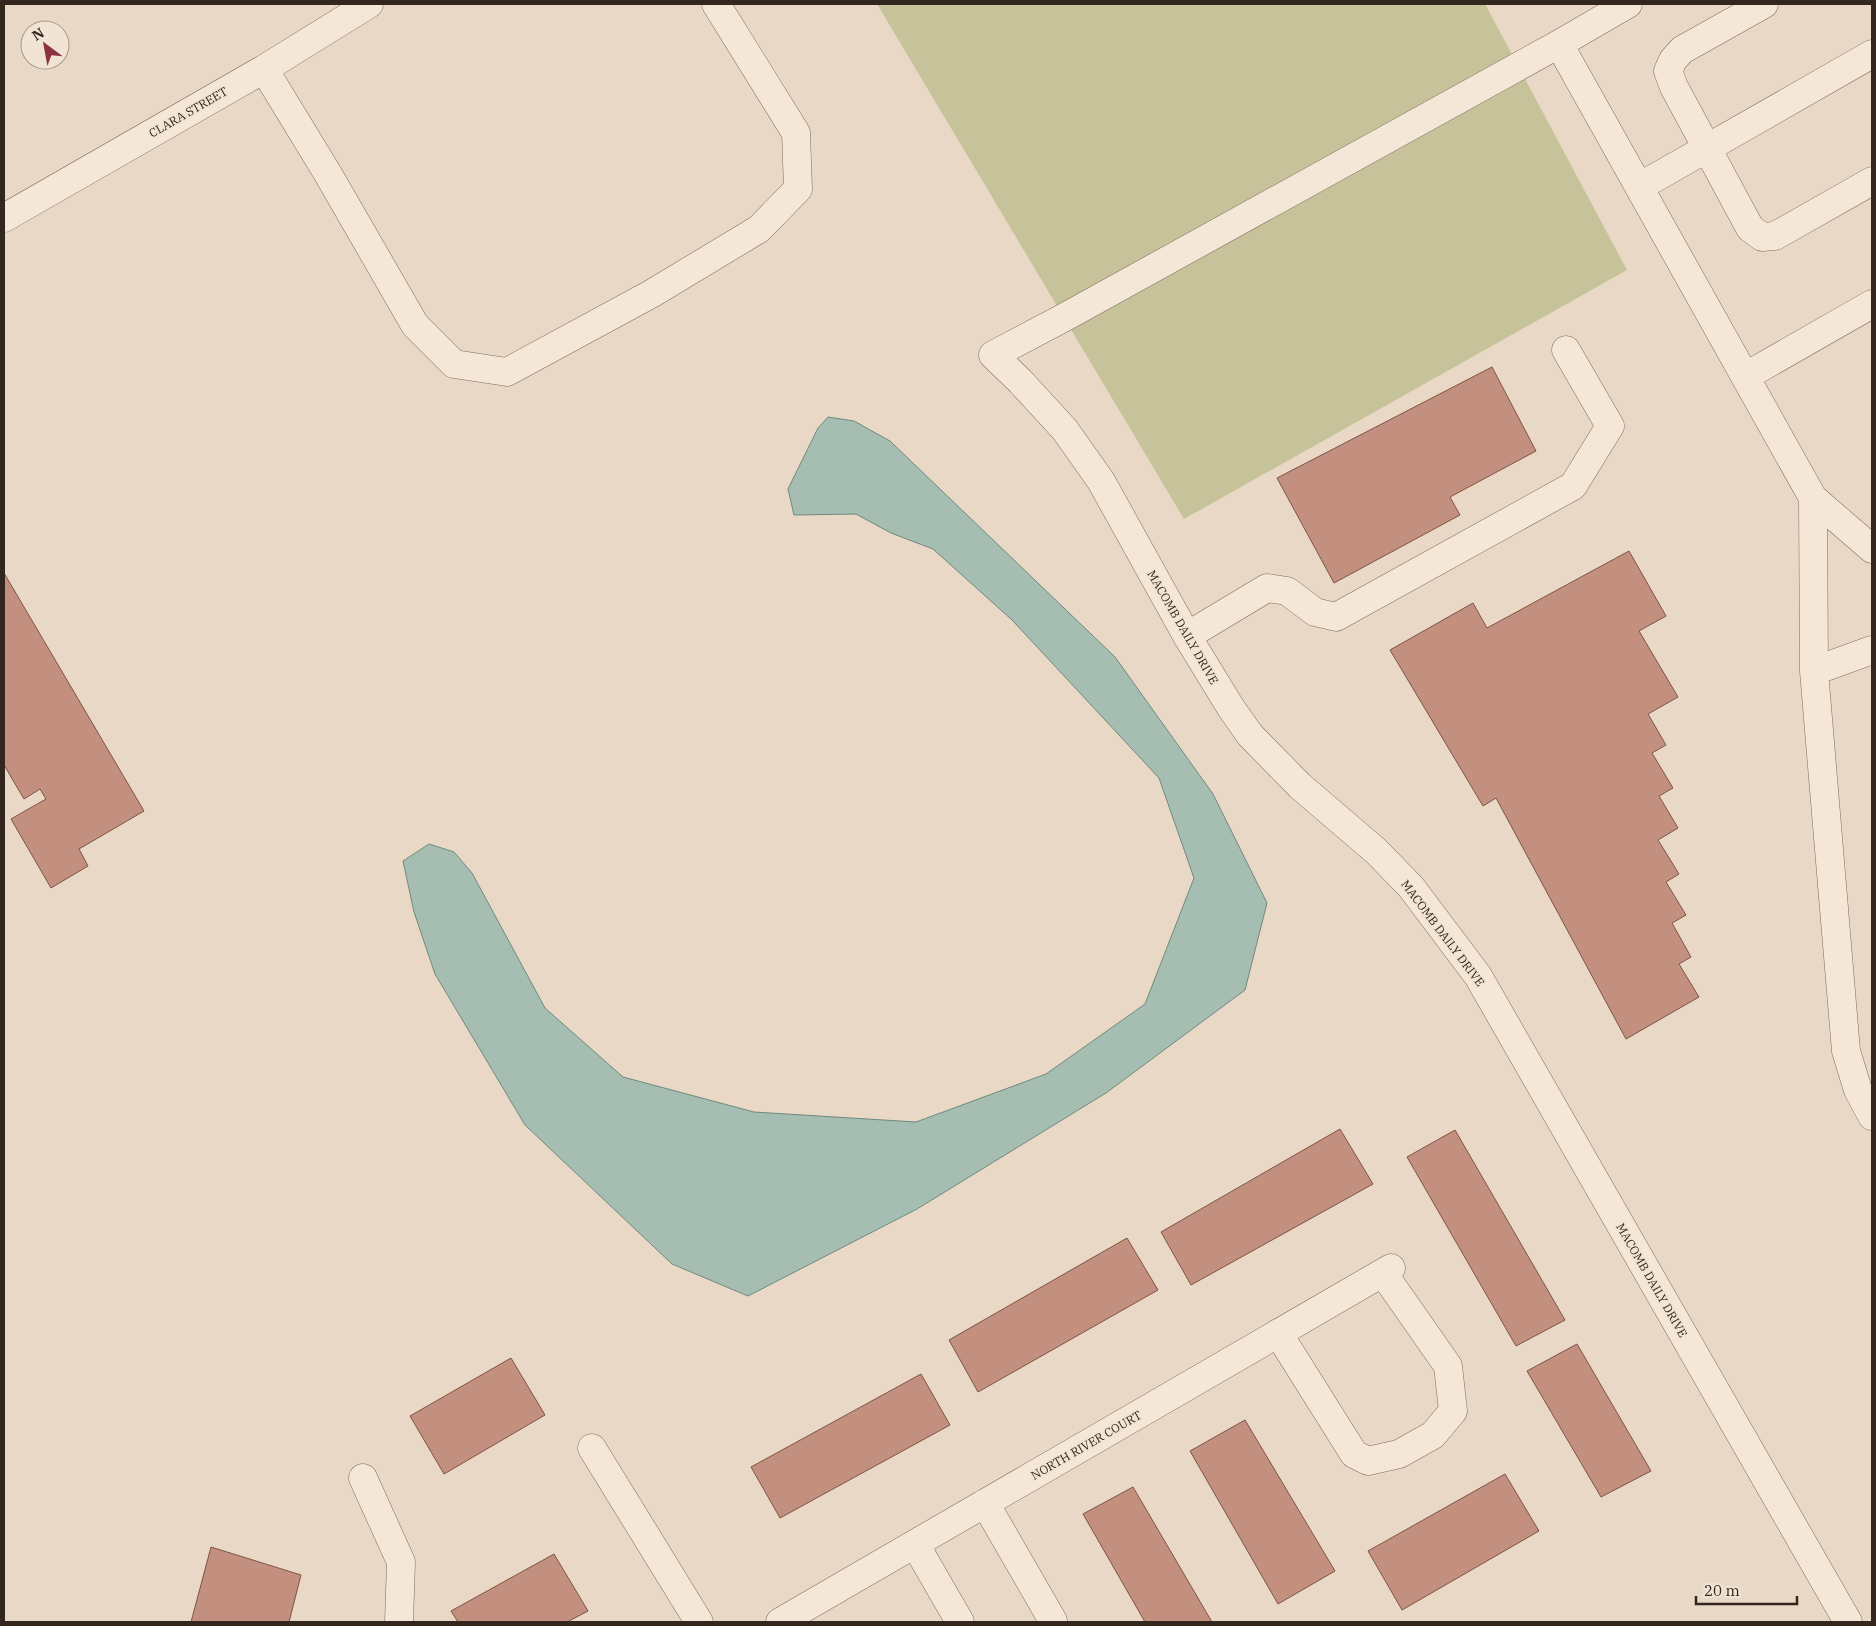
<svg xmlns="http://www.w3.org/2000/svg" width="1876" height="1626" font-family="'IBM Plex Serif',serif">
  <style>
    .green { fill: #c6c39a }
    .water { fill: #a6bdb2; stroke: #6e8a7e }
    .building { fill: #c3907f; stroke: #7e5346 }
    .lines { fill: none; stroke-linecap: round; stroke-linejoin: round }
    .minor-casing { stroke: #826a5d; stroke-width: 29 }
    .minor { stroke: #f5e7d7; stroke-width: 28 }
    .labels { text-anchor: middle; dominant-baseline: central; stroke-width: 4.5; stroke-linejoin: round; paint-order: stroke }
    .street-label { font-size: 12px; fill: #33261f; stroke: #f1e4d4 }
  </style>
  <rect width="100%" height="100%" fill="#e9d8c5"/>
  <path class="green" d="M877,4H1485L1627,270L1184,519Z"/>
  <path class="water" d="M828,417L854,421L890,441L1115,657L1213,794L1267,903L1245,990L1106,1093L917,1209L748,1296L672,1264L525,1125L435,974L414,912L403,861L429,844L454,852L472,873L545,1008L623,1077L754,1112L916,1122L1046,1074L1145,1004L1194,878L1159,778L1012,620L933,549L891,533L856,514L794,515L788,489L818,428Z"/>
  <path class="building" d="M1492,367L1536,451L1450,497L1460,515L1334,583L1277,478Z
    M1629,551L1666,616L1639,631L1678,697L1648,714L1666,745L1652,753L1673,788L1659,796L1678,828L1658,840L1679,874L1666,882L1686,915L1672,923L1691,957L1679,964L1699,997L1626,1039L1496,798L1483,806L1390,650L1473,603L1487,628Z
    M4,573L144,811L79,849L88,866L51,888L11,819L46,799L40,789L24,799L4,765Z
    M1340,1129L1373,1184L1191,1285L1161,1232Z
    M1455,1130L1565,1320L1516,1346L1407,1157Z
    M1127,1238L1158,1290L978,1392L949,1340Z
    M1577,1344L1651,1471L1601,1497L1527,1371Z
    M511,1358L545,1415L444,1474L410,1416Z
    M921,1374L950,1425L780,1518L751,1467Z
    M1245,1420L1335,1571L1278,1604L1190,1451Z
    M1505,1474L1539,1531L1402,1610L1368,1551Z
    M1133,1487L1212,1622H1145L1083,1514Z
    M211,1547L301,1575L289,1622H191Z
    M554,1554L588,1611L567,1622H458L451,1611Z"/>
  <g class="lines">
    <g class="minor-casing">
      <path id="minor" d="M1628,4L1559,44L1065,317L993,355L1020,381L1065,430L1101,481L1187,636L1231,708L1250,735L1300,786L1376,851L1411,887L1478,976L1848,1622
        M1764,4L1682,50L1673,60L1668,71L1674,87L1750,228L1762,237L1775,236L1872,181
        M1559,44L1813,498L1872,549
        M264,69L328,174L415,325L454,364L507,372L651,294L759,229L798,189L796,133L716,4
        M1639,187L1872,54
        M4,218L264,69L369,4
        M1746,376L1872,304
        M1813,498L1814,671
        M1187,636L1267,588L1287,591L1315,612L1336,617L1573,486L1610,426L1566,350
        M1872,650L1814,671L1846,1051L1858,1090L1872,1116
        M1278,1333L1354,1454L1368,1461L1399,1454L1433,1435L1453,1411L1448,1366L1383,1273
        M592,1448L699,1622
        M363,1478L401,1562L399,1622
        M985,1503L1053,1621L1051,1622
        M915,1544L960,1622
        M780,1622L1391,1268"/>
    </g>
    <use href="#minor" class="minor"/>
  </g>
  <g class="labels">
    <g class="street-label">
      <text transform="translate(188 112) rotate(-30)">CLARA STREET</text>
      <text transform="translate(1183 627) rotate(60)">MACOMB DAILY DRIVE</text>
      <text transform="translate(1443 933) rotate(53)">MACOMB DAILY DRIVE</text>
      <text transform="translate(1652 1280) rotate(60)">MACOMB DAILY DRIVE</text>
      <text transform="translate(1086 1445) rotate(-30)">NORTH RIVER COURT</text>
    </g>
  </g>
  <rect width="1876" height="1626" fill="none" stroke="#33261f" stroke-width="10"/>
  <g transform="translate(45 45) rotate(328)"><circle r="24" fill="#f1e4d4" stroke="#a5988c"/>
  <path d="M0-4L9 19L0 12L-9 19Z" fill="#8a3443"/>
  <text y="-8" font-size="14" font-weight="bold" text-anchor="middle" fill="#33261f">N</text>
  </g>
  <path d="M1696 1596v8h101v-8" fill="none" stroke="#33261f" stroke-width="2.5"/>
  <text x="1704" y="1596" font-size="15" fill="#33261f" stroke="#f1e4d4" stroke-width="4" paint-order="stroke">20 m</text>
</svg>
